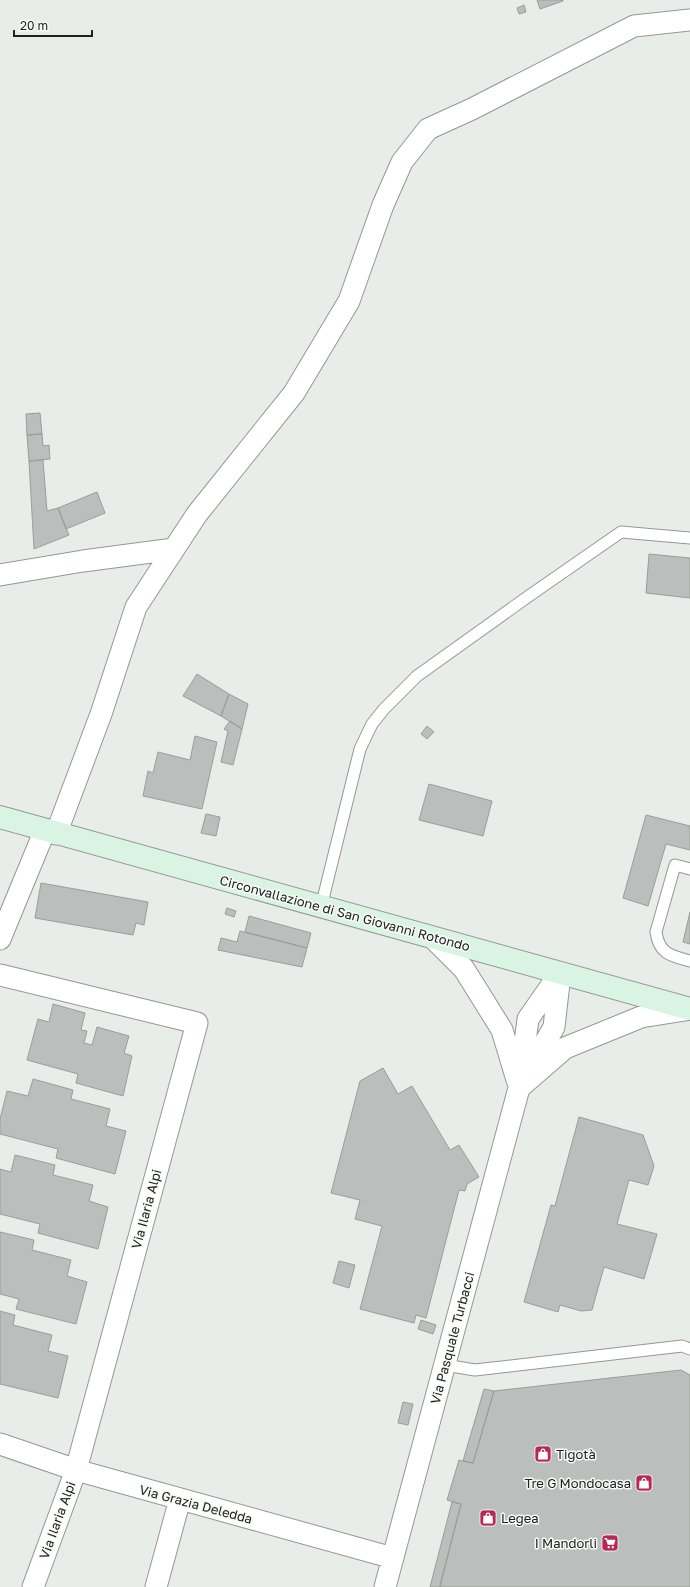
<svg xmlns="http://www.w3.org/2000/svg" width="690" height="1587" font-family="'Golos Text',sans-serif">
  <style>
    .building { fill: #babebc; stroke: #9a9e9b }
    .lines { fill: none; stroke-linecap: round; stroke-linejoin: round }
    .service-casing { stroke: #949895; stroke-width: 13 }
    .minor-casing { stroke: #949895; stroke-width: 23 }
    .secondary-casing { stroke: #949895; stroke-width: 24 }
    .service { stroke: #fff; stroke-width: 11 }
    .minor { stroke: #fff; stroke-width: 21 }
    .secondary { stroke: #daf4e4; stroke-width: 22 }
    .labels { text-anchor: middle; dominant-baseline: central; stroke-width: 3; stroke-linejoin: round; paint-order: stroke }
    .street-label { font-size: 13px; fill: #202120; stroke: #f6faf7 }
    .poi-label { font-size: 13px; fill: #202120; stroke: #f6faf7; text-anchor: start }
  </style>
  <rect width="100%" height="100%" fill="#e9edea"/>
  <path class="building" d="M537,0H563V1L540,9Z
    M524,5L526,12L519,14L517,8Z
    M40,413L42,434L27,435L26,414Z
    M42,434L43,446L49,445L50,459L29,461L27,435Z
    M43,460L47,511L58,508L69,535L34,549L29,461Z
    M97,492L105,513L66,529L58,508Z
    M649,554L690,558V598L646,593Z
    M197,674L229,694L221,716L183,696Z
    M229,694L248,704L242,729L221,716Z
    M230,721L242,729L233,765L221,762L228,731L224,729Z
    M427,726L434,732L427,739L421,734Z
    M195,736L217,742L202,809L143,796L148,771L153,773L158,752L190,760Z
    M429,784L492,801L483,836L419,820Z
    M206,814L220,817L216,836L201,833Z
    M646,815L690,826V850L666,844L648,906L623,898Z
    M41,883L148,902L144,925L136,923L133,935L35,918Z
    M227,908L236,911L234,917L225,914Z
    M690,912V944L683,942Z
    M249,916L311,933L307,948L245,932Z
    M240,931L307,948L302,967L218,950L221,938L237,942Z
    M53,1004L85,1013L81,1030L87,1031L84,1043L92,1045L97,1027L129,1036L124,1053L132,1056L123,1096L76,1083L78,1074L27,1060L38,1019L49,1022Z
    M383,1068L398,1094L412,1086L450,1150L459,1145L479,1177L467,1184L465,1191L459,1190L426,1318L416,1315L414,1323L360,1309L382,1226L355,1219L360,1200L331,1193L360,1081Z
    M33,1079L73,1090L71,1099L110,1109L106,1126L126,1131L115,1174L56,1158L58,1149L0,1134V1119L7,1091L28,1096Z
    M579,1117L643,1135L654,1166L648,1185L629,1180L617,1224L657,1234L644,1279L604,1267L592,1310L581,1311L560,1305L558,1312L524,1302L551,1205L555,1206Z
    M15,1155L55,1165L53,1175L93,1185L89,1201L108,1207L98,1249L38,1233L40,1224L0,1214V1169L11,1172Z
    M0,1232L34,1240L32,1250L71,1260L67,1276L87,1282L76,1324L16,1309L19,1299L0,1294Z
    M339,1261L355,1265L349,1288L333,1283Z
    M0,1311L15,1315L13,1325L52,1335L48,1351L68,1356L58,1398L0,1384Z
    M421,1320L436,1325L433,1334L418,1329Z
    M681,1370L690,1375V1587H440L461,1504L447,1500L459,1460L473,1463L494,1391Z
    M484,1389L494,1391L473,1463L463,1461Z
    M403,1402L413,1404L408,1425L398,1423Z
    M452,1502L461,1504L440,1585V1587H430Z"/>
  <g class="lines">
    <g class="service-casing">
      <path id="service" d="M690,869L675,865L656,932C659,954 671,956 690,961
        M321,907L360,749L372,724L384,709L417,676L526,598L621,532L690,538
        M445,1365L475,1370L682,1346L690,1349"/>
    </g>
    <g class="minor-casing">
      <path id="minor" d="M0,575L83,561L174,549
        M56,834L101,714L136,607L197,514L294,393L349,301L383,205L402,162L428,129L472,109L634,26L690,20
        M433,938L464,969L502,1030L517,1080
        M0,939L45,830
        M0,975L197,1023L76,1470L33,1587
        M527,1074L554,1027L560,974
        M519,1088L565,1048L641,1017L690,1009
        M0,1444L76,1470L393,1558
        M156,1587L180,1499
        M385,1587L519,1088L528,1019L560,973"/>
    </g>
    <g class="secondary-casing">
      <path id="secondary" d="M0,817L690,1009"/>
    </g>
    <use href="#service" class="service"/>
    <use href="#minor" class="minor"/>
    <use href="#secondary" class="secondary"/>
  </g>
  <defs>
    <g id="shop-square" transform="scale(0.9)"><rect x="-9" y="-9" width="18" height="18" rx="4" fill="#b72859" stroke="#f6faf7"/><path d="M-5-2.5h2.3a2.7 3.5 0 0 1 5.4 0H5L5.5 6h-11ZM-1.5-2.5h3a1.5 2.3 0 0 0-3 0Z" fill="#fff"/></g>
    <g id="supermarket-square" transform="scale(0.9)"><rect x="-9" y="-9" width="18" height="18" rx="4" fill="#b72859" stroke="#f6faf7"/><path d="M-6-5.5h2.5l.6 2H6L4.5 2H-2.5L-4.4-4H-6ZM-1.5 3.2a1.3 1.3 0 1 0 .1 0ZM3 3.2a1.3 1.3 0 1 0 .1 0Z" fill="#fff"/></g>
  </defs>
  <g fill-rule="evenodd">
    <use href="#shop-square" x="543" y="1454"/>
    <use href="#shop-square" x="644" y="1483"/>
    <use href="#shop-square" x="488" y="1518"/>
    <use href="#supermarket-square" x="610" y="1543"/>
  </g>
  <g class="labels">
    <g class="street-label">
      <text transform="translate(345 913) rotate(15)">Circonvallazione di San Giovanni Rotondo</text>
      <text transform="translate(146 1209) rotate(-75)">Via Ilaria Alpi</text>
      <text transform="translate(452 1338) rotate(-75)">Via Pasquale Turbacci</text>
      <text transform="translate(196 1504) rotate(15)">Via Grazia Deledda</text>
      <text transform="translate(57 1520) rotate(-70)">Via Ilaria Alpi</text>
    </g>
    <g class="poi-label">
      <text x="556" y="1454">Tigotà</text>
      <text x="631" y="1483" text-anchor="end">Tre G Mondocasa</text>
      <text x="501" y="1518">Legea</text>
      <text x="597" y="1543" text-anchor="end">I Mandorli</text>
    </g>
  </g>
  <path d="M14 30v6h78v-6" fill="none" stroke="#202120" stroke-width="2"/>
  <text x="20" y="30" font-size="12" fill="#202120" stroke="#f6faf7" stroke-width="3" paint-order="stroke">20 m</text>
</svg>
